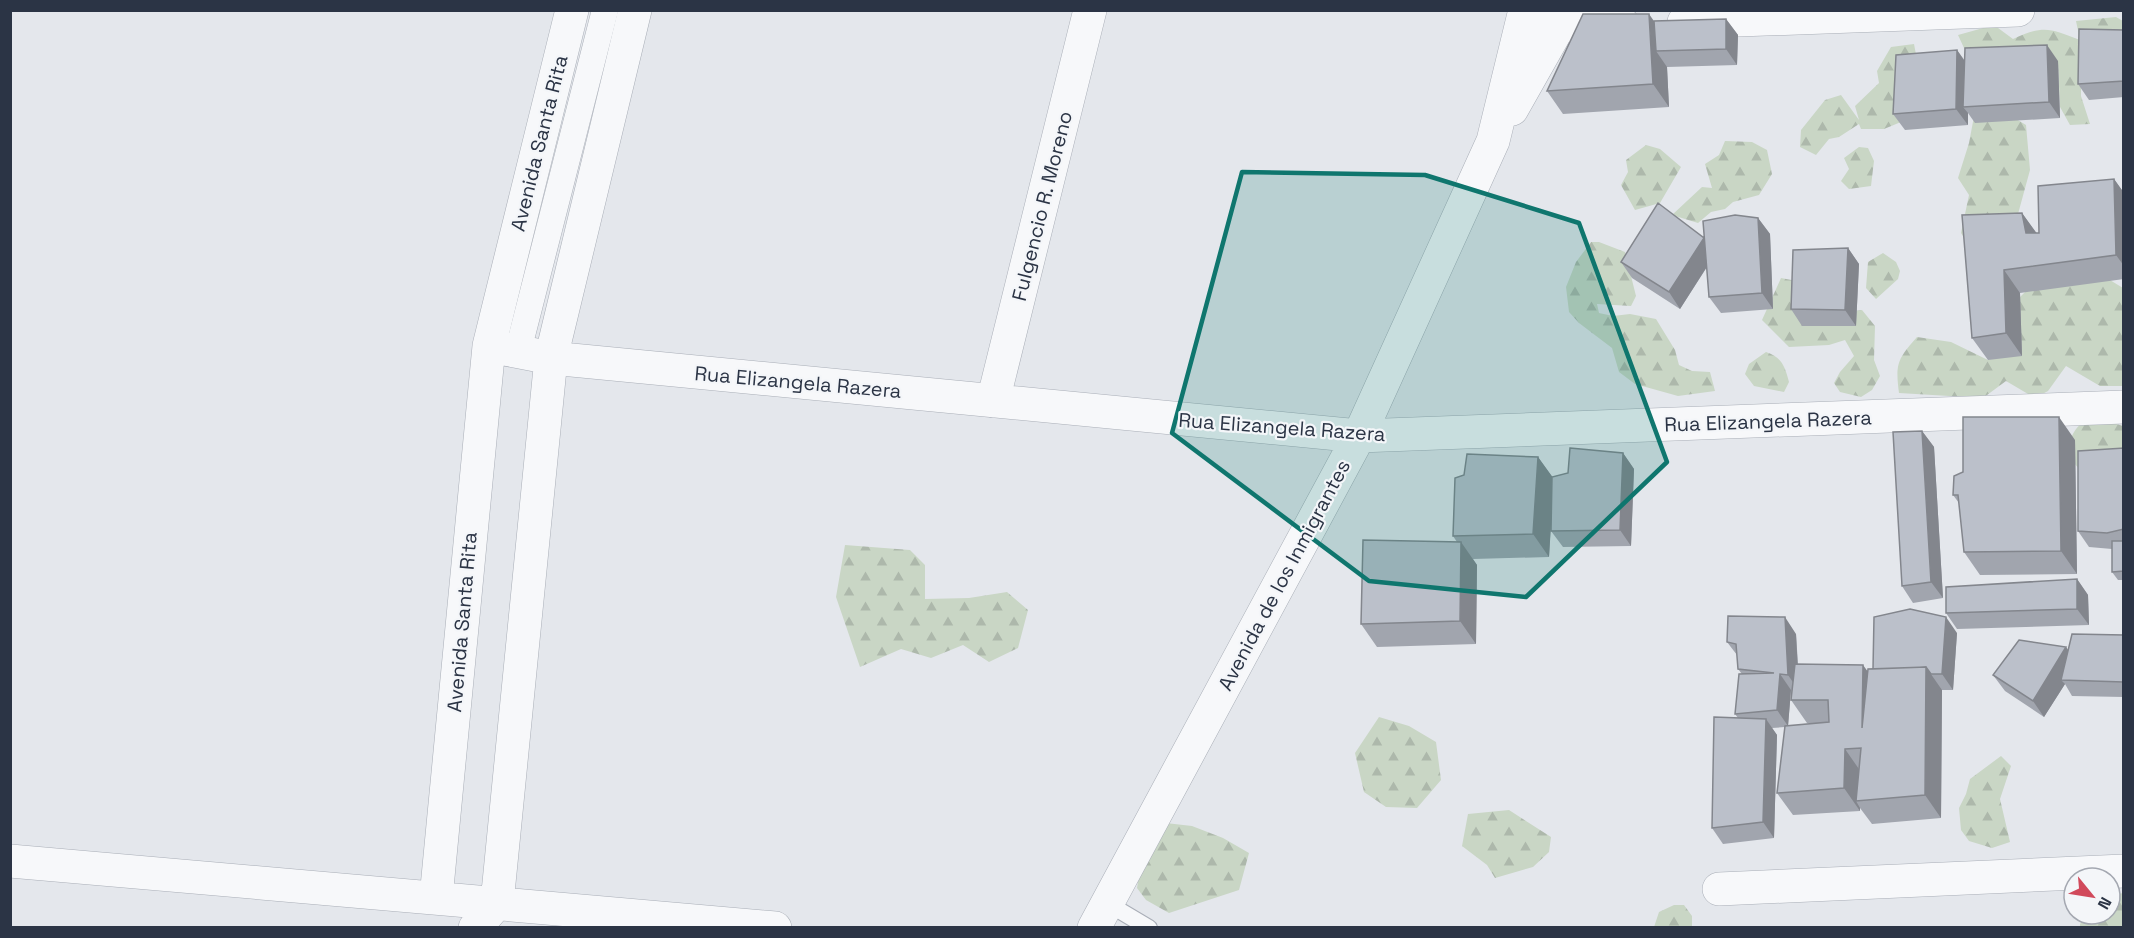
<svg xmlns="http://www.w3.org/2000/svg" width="2134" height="938" font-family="'Space Grotesk',sans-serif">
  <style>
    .forest { fill: url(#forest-firs) }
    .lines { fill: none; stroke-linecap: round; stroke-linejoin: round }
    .service-casing { stroke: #a9aeb7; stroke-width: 18 }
    .pedestrian-casing { stroke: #a9aeb7; stroke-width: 27 }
    .minor-casing { stroke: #a9aeb7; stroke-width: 34 }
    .service { stroke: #f7f8fa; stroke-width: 16 }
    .pedestrian { stroke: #f7f8fa; stroke-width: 26 }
    .minor { stroke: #f7f8fa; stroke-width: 33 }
    .wall { fill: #a1a5ae; fill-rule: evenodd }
    .shaded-wall { fill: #83868d }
    .building { fill: #bbc0ca; stroke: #83868d; stroke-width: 1.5 }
    .marked { fill: #0f766e; fill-opacity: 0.2; stroke: #0f766e; stroke-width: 4.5; stroke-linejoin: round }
    .labels { text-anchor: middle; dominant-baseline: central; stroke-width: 4.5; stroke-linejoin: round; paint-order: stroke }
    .street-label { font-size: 20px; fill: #2b3445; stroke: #f4f6f9 }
  </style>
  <defs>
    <pattern id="forest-firs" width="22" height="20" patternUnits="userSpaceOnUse" patternTransform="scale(1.5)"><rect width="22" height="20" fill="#c9d6c5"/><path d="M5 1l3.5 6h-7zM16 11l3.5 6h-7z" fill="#adb8ab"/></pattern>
  </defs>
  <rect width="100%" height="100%" fill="#e4e7ec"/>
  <path class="forest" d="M2116,17L2123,21V54L2081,66V96L2090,124L2070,125L2060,107L2058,66L1970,61L1958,35L1994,25L2013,39C2044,25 2049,28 2080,40L2076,21Z
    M1914,44L1919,70L1901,122L1884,129H1861L1859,124L1839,137L1829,139L1816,155L1800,147L1801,130L1825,100L1841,95L1859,120L1855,106L1879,83L1877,71L1891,47Z
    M1975,111L2013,117L2026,125L2030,170L2009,247L1972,250L1961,233L1969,195L1958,178L1969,143Z
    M1725,141L1752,142L1767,150L1772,174L1759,195L1733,202L1725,209L1711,212L1698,223L1672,215L1702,187L1712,188L1705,164L1719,155Z
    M1646,145L1660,149L1681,167L1660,203L1635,210L1621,185L1628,172L1626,160Z
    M1859,147L1868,148L1874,161L1871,186L1849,189L1841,181L1849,169L1844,158Z
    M1591,242H1599L1625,252L1636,296L1631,306L1597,304L1599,313L1613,316L1630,314L1656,319L1675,350L1679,365L1692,371L1710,372L1715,391L1678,396L1635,384L1619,372L1612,348L1579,323L1569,312L1566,287L1576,262Z
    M1883,253L1896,262L1900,271L1898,279L1876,299L1866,288L1868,262Z
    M2100,274L2123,288V386H2100L2066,366L2048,391L2035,398L2006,381L1983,398L1899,393C1895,363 1898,359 1917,337L1951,342L1988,360L2008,352L2017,300L2031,286Z
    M1781,278L1807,283L1837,313L1862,310L1875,326L1874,360L1880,376L1872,390L1861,397L1840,392L1834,383L1840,372L1854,356L1845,340L1829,345L1789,347L1762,320Z
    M1766,352C1782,357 1785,367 1789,382L1784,392L1754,386L1745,374L1749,364Z
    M2094,417L2123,426V469L2080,470L2068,456C2070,435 2074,425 2094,417Z
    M845,545L910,550L925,565V599L969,598L1007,592L1028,610L1018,648L989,662L963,645L931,658L901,649L860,667L836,597Z
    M1379,717L1409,726L1436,742L1441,780L1417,808L1386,807L1364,792L1355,753Z
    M2001,756L2011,766L2000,799L2010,842L1992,848L1969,841L1961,830L1959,808L1966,794L1970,779Z
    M1509,810L1551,837L1549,852L1533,867L1495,878L1487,865L1462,846L1468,814Z
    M1157,822L1192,826L1223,838L1249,853L1239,890L1169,913L1146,900L1137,888L1142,858Z
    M2123,893V927H2080V924L2088,914H2110V896Z
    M1674,905H1684L1692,916V927H1654L1659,912Z"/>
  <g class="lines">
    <g class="service-casing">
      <path id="service" d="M1107,903L1149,928"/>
    </g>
    <g class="pedestrian-casing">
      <path id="pedestrian" d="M518,351L605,10"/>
    </g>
    <g class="minor-casing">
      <path id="minor" d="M572,10L489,346L551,358L1359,436L2124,407
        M1528,10L1559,26L1623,24
        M1684,22L2018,10
        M1512,109L1568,10
        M993,401L1090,10
        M10,861L775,928
        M1719,889L2124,871
        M436,898L489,346
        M475,928L497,903L551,358L635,10
        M1094,928L1359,436L1493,141L1525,10"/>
    </g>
    <use href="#service" class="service"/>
    <use href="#pedestrian" class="pedestrian"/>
    <use href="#minor" class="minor"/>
  </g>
  <path class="wall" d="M1726,19L1738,35L1737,65L1667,67L1669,107L1563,114L1547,91Z
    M2124,30V97L2089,100L2078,84Z
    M1957,50L1965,61H2058L2060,118L1975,123L1968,113V125L1905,130L1893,114Z
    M2114,179L2124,193V279L2020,293L2022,356L1988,360L1972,338L2022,213L2036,233H2039Z
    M1758,218L1770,234L1773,309L1721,313L1709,297L1707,267L1680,309L1632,278L1621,262L1704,239Z
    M1848,248L1859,264L1856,326H1802L1791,309Z
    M1922,431L1934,447L1943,598L1913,603L1902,586Z
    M2075,440L2077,574L1980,575L1964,552L1959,503L1953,495Z
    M2124,448V580H2118L2112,572V549L2089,547L2078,531Z
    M1623,453L1634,469L1631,546L1563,547L1551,531V520L1549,557L1473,559L1477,565L1476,644L1377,647L1361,624L1457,542L1453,536L1538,457L1552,477L1568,473Z
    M2077,579L2088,595L2089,625L1957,629L1946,613Z
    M1957,633L1953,690H1942L1941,818L1872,824L1860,808V811L1793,815L1777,793L1785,727L1772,728L1777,735L1774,838L1723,844L1712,828L1738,718L1735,714L1742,674L1738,669L1737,655L1727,642L1796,634L1798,664L1868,671ZM1791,690V700L1807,723H1822L1788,726Z
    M2124,635V697L2072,696L2065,684L2044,717L2005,691L1993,675L2068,650Z"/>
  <path class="shaded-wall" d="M1649,14L1665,37L1656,51L1667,67L1669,107L1653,84Z
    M1726,19L1738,35L1737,65L1726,49Z
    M2047,45L2058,61L2060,118L2049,102Z
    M1957,50L1968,66L1963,107L1968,113V125L1956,109Z
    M2114,179L2124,193V266L2116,255Z
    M2022,213L2038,235L2026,233Z
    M1758,218L1770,234L1773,309L1762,293Z
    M1704,238L1715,254L1680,309L1669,292Z
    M1848,248L1859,264L1856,326L1845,310Z
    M2004,270L2020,293L2022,356L2006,333Z
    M2059,417L2075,440L2077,574L2061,551Z
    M1922,431L1934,447L1943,598L1931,582Z
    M1623,453L1634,469L1631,546L1620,530Z
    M1538,457L1554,479L1549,557L1533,534Z
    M1461,542L1477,565L1476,644L1460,621Z
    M2077,579L2088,595L2089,625L2077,609Z
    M1785,617L1796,634L1799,691L1788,675Z
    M1946,617L1957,633L1953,690L1942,674Z
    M2066,647L2078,663L2061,680L2065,684L2044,717L2033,701Z
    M1863,665L1879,687L1862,728Z
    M1926,667L1942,690L1941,818L1925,795Z
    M1780,674L1791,690L1788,726L1777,710Z
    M1766,719L1777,735L1774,838L1763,822Z
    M1845,749L1861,772L1856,801L1860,808V811L1844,788Z"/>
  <path class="building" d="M1583,14H1649L1653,84L1547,91Z
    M1726,19V49L1656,51L1654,21Z
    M2079,29L2124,30V81L2078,84Z
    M2047,45L2049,102L1963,107L1965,48Z
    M1957,50L1956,109L1893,114L1896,55Z
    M2114,179L2116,255L2004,270L2006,333L1972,338L1962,215L2022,213L2026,233H2039L2038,186Z
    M1658,203L1704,238L1669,292L1621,262Z
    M1735,215L1758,218L1762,293L1709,297L1703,221Z
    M1848,248L1845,310L1791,309L1793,250Z
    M1963,417H2059L2061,551L1964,552L1958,495H1953L1954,476L1963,472Z
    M1922,431L1931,582L1902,586L1893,432Z
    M1570,448L1623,453L1620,530L1551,531L1552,477L1568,473Z
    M2124,448V529L2107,533L2078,531V451Z
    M1467,454L1538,457L1533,534L1453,536L1455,478L1464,475Z
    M1363,540L1461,542L1460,621L1361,624Z
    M2112,541H2124V571L2112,572Z
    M2077,579V609L1946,613V587Z
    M1910,609L1946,617L1942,674H1931L1926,667L1873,669L1874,617Z
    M1728,616L1785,617L1788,675L1780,674L1777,710L1735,714L1739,674L1774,673L1738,669L1736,644L1727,642Z
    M2072,634L2124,635V682L2061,680Z
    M2019,640L2066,647L2033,701L1993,675Z
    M1795,664L1863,665L1862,728L1868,669L1926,667L1925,795L1856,801L1861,748L1845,749L1844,788L1777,793L1785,726L1829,722L1828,700H1791Z
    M1714,717L1766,719L1763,822L1712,828Z"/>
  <path class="marked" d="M1242,172L1425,175L1579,223L1667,462L1526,597L1369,581L1172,433Z"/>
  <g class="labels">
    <g class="street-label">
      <text transform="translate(539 143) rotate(-76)">Avenida Santa Rita</text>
      <text transform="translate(1042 206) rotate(-76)">Fulgencio R. Moreno</text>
      <text transform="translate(798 382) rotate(5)">Rua Elizangela Razera</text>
      <text transform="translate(1768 421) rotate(-2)">Rua Elizangela Razera</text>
      <text transform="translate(1282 427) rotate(4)">Rua Elizangela Razera</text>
      <text transform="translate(1284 575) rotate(-62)">Avenida de los Inmigrantes</text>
      <text transform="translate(462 622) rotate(-85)">Avenida Santa Rita</text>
    </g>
  </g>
  <rect width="2134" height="938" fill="none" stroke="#2b3445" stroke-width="24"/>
  <g transform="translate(2092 896) rotate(120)"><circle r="28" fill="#f4f6f9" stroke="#a4a8b1" stroke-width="1.5"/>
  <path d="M0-4.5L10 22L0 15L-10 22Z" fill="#d1495b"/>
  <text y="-9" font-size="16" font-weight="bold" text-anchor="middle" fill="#2b3445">N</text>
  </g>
</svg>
